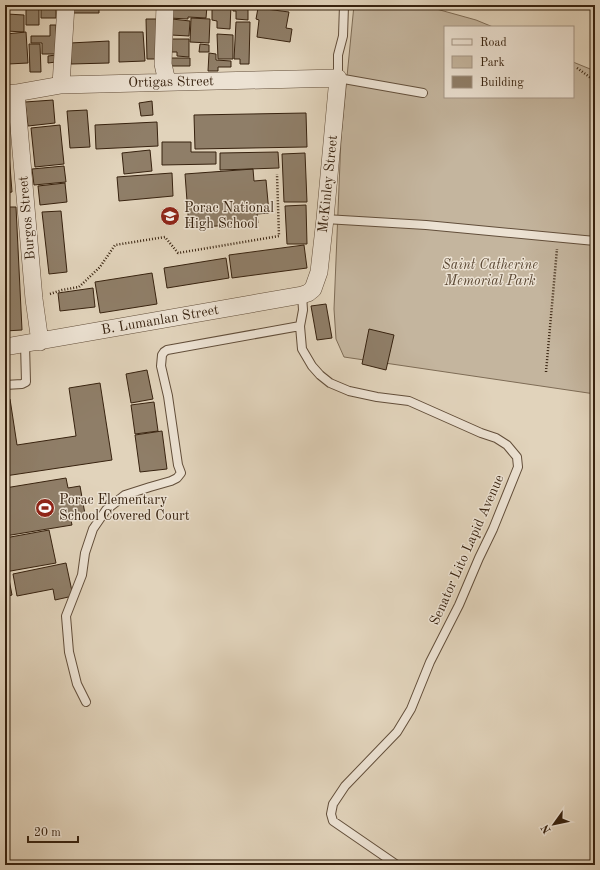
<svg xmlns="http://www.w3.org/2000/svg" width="600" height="870" font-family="'Old Standard TT',serif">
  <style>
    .green { fill: #c4b59e; stroke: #7e6c56 }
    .building { fill: #8f7e68; stroke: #37220f }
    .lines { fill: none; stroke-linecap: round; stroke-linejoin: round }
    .service-casing { stroke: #624e3a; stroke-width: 10 }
    .minor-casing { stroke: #624e3a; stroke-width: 18 }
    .path { stroke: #37220f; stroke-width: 2.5; stroke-dasharray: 1 2; stroke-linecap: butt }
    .service { stroke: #ece2d3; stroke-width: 8 }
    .minor { stroke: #ece2d3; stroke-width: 17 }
    .labels { text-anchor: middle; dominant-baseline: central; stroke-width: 3; stroke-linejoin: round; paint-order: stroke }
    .street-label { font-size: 14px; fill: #37220f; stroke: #ece2d3 }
    .poi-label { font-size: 14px; fill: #37220f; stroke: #ece2d3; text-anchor: start }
    .park-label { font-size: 14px; font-style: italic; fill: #5a4733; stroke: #ece2d3 }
  </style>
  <rect width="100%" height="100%" fill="#e1d3bb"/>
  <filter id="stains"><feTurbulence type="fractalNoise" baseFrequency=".005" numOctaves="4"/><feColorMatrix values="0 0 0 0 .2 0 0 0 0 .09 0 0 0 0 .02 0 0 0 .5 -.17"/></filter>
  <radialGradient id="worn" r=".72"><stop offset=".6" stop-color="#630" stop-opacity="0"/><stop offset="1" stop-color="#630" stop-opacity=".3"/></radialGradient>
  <path class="green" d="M354,5H422L476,20L493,27H445V97H573V62L595,71V394L344,357L336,339L334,309L341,138Z"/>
  <path class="building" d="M26,5H39V25H26Z
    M41,5H56V18H41Z
    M72,5H99V13H72Z
    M101,5H120V8H101Z
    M170,5L207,6L206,18L188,17V19L169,18Z
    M212,5H231L230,29L217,28V21L212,20Z
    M233,5H248V20L236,19V11H233Z
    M426,5H441L440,9Z
    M258,8L289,12L286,28L292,29L290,42L257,37L259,20L256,19Z
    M7,14L24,15V32L6,31Z
    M191,18L210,19L209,43L190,42Z
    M146,19H161L162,59H147Z
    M172,19L190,21L189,36L171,35Z
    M236,22H250L249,64H240V59H234Z
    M50,25H56V54H42V43H31V36H50Z
    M26,32L28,63L8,64L6,34Z
    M119,32H143L145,61L119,62Z
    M217,34L233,35V59H218Z
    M169,39H189V57L177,56V52H169Z
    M109,41V63L71,64L70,43Z
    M29,44H40L41,72H30Z
    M200,44L209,45V52H199Z
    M209,53L216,54V60L231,61V67H218V71H208Z
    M56,55V62L48,63V56Z
    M5,57H6L8,73H5Z
    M171,58H190V66H171Z
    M53,100L55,123L28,126L25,102Z
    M152,101L153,115L141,116L139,103Z
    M87,110L90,147L70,148L67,111Z
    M306,113L307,147L195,149L194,115Z
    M5,115H6L12,192L5,193Z
    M157,122L158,146L96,149L95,125Z
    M60,125L64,164L35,167L31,128Z
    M162,142H191V152H216V164L162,165Z
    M150,150L152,171L124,174L122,153Z
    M278,152L279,168L220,170V153Z
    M305,153L307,202H284L282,154Z
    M64,166L66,182L34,185L32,169Z
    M253,169L254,181L266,180L269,213L257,214L258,223L189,228L185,174Z
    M172,173L173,196L119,201L117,177Z
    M65,183L67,202L40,205L38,186Z
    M306,205L307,244H287L285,206Z
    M5,207H16L22,330L5,331Z
    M61,211L67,272L49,274L42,212Z
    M304,245L307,268L232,278L229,255Z
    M226,258L229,278L167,288L164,268Z
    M152,273L157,304L100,313L95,282Z
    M93,288L95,307L60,311L58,293Z
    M326,304L332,338L317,340L311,306Z
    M369,329L394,335L386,370L362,364Z
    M147,370L153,399L131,403L126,374Z
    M100,383L112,460L5,476V400L10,399L17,445L76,436L69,388Z
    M154,402L158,431L135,434L131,405Z
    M162,431L167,469L140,472L135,435Z
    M66,478L68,488L80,486L85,514L70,516L72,525L5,536V488Z
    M49,530L56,563L5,572V538Z
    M66,563L73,596L55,600L53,589L17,596L13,574Z
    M8,574L12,595L5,597V575Z"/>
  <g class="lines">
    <g class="service-casing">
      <path id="service" d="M344,5L343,36L338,55V78L423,93
        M325,219L426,225L595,241
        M302,295L303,310L300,326L302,349L312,366L320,375L330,383L349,391L377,397L409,401L481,433L496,438L507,445L517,457L518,467L493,529L479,558L459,605L430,662L411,709L397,732L345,786L333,804L331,814L333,821L397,865
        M5,385L22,384L26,382L25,344
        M86,702L77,684L69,652L66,616L82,575L85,553L93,529L106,510L125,495L150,487L171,481L177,478L181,473L178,465L168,396L161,366L162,355L164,352L167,350L300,326"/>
    </g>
    <g class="minor-casing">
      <path id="minor" d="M165,5L163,64L167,82
        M61,85L66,5
        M16,93L34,299L40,342
        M5,94L16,93L61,85L338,78L325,219L319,272L313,289L308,293L302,295L5,347"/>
    </g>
    <path class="path" d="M577,68L595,81
      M50,294L62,290L79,287L100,267L115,245L165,237L178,253L279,236L277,174
      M546,372L557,249"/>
    <use href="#service" class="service"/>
    <use href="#minor" class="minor"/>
  </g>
  <defs>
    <g id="school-disc" transform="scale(1)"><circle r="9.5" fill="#8f2418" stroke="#ece2d3"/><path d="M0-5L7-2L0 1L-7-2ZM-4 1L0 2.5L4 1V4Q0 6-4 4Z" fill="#fff"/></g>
    <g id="stadium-disc" transform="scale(1)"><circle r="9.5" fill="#8f2418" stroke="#ece2d3"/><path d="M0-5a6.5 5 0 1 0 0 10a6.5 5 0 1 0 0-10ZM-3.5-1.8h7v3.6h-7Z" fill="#fff"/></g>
  </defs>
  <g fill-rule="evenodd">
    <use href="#school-disc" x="170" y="216"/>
    <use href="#stadium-disc" x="45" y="508"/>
  </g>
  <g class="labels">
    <g class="street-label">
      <text transform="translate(171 82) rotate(-1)">Ortigas Street</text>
      <text transform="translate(328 184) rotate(-84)">McKinley Street</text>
      <text transform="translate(27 218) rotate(-95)">Burgos Street</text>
      <text transform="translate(160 320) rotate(-10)">B. Lumanlan Street</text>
      <text transform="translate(467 550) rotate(-66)">Senator Lito Lapid Avenue</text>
    </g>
    <g class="poi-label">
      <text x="184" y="208">Porac National<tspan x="184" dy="16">High School</tspan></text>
      <text x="59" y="500">Porac Elementary<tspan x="59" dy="16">School Covered Court</tspan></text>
    </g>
    <g class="park-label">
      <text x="490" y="265">Saint Catherine<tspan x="490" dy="16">Memorial Park</tspan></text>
    </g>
  </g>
  <rect width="600" height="870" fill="none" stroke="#e1d3bb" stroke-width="20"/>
  <rect x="6" y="6" width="588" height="858" fill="none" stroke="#37220f" stroke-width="2"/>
  <rect x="10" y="10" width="580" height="850" fill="none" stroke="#37220f"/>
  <rect x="444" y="26" width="130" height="72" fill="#ece2d3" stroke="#a49585"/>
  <rect x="452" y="39" width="20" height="6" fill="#ece2d3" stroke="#a49585"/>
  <text x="480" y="46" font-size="12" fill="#37220f">Road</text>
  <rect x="452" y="56" width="20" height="12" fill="#c4b59e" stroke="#a49585"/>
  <text x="480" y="66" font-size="12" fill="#37220f">Park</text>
  <rect x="452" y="76" width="20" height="12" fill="#8f7e68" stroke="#a49585"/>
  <text x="480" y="86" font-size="12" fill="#37220f">Building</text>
  <g transform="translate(554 824) rotate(237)" stroke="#ece2d3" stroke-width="3" paint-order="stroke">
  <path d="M0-3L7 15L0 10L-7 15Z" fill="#37220f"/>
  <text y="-6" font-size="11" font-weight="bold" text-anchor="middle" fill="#37220f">N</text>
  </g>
  <path d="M28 836v6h50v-6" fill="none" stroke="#37220f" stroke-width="2"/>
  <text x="34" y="836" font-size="12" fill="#37220f" stroke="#ece2d3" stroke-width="3" paint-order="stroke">20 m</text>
  <rect width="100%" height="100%" filter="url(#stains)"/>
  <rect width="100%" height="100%" fill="url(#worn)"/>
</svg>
